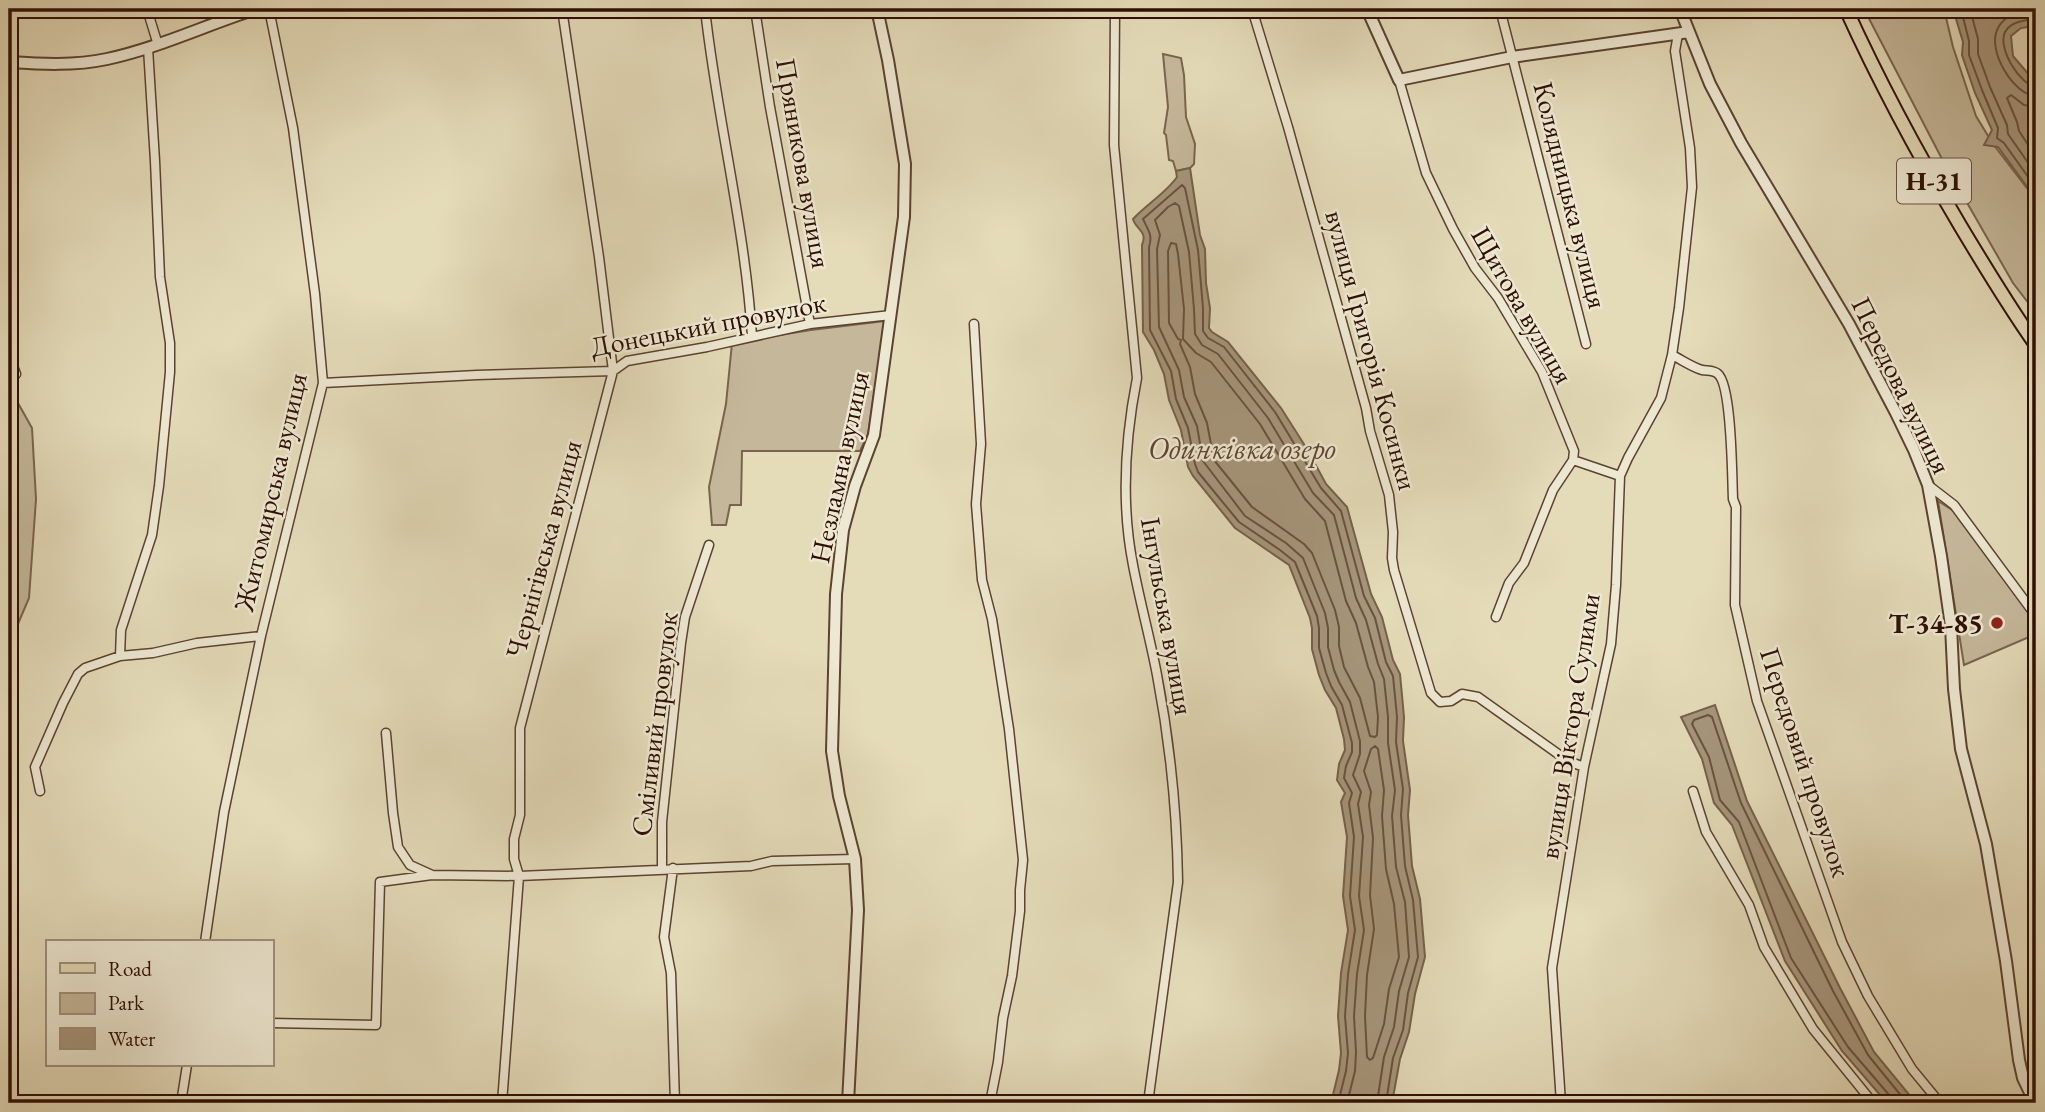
<svg xmlns="http://www.w3.org/2000/svg" width="2045" height="1112" font-family="'EB Garamond',serif">
  <style>
    .green { fill: #c5b89a; stroke: #7a644e; stroke-width: 2 }
    .water { fill: #a6967b; stroke: #76604b; stroke-width: 2 }
    .lines { fill: none; stroke-linecap: round; stroke-linejoin: round }
    .shore { stroke: #6a523f; stroke-width: 2 }
    .minor-casing { stroke: #5c4230; stroke-width: 11 }
    .tertiary-casing { stroke: #5c4230; stroke-width: 14 }
    .primary-casing { stroke: #2f0f03; stroke-width: 16 }
    .minor { stroke: #ede8d2; stroke-width: 8 }
    .tertiary { stroke: #ede8d2; stroke-width: 10 }
    .primary { stroke: #e4dbb9; stroke-width: 12 }
    .poi-dot { fill: #8f2418; stroke: #ede8d2; stroke-width: 2.5 }
    .labels { text-anchor: middle; dominant-baseline: central; stroke-width: 5; stroke-linejoin: round; paint-order: stroke }
    .shield { fill: #ede8d2; stroke: #685041; stroke-width: 2 }
    .shield-label { font-size: 26px; font-weight: bold; fill: #2f0f03 }
    .street-label { font-size: 28px; fill: #2f0f03; stroke: #ede8d2 }
    .poi-label { font-size: 28px; font-weight: bold; fill: #2f0f03; stroke: #ede8d2; text-anchor: end }
    .water-label { font-size: 30px; font-style: italic; fill: #5f4533; stroke: #ede8d2 }
  </style>
  <rect width="100%" height="100%" fill="#e4dbb9"/>
  <filter id="stains"><feTurbulence type="fractalNoise" baseFrequency=".00286" numOctaves="4"/><feColorMatrix values="0 0 0 0 .2 0 0 0 0 .09 0 0 0 0 .02 0 0 0 .5 -.17"/></filter>
  <radialGradient id="worn" r=".72"><stop offset=".6" stop-color="#630" stop-opacity="0"/><stop offset="1" stop-color="#630" stop-opacity=".3"/></radialGradient>
  <path class="green" d="M1864,9H1944L1953,47L1976,116L1993,144L2036,200V313L2013,283L1942,159Z
    M1163,54L1181,58L1184,75L1186,117L1195,144L1194,164L1190,168L1176,171L1173,161L1169,160L1166,135L1164,133L1168,107Z
    M885,321L868,434L860,451H742L741,505H730L726,525H712L709,487L726,404L732,343L811,330Z
    M9,369L18,403L32,428L36,499L29,598L9,645Z
    M1938,501L1957,513L2036,621V634L1964,665Z"/>
  <path class="water" d="M1953,9H2036V26L2021,28L2011,36L2013,56L2036,83V199L1998,147L1984,145L1992,130L1975,93L1962,55L1963,42Z
    M1190,168L1200,235L1205,249L1206,283L1210,308L1209,328L1212,332L1228,342L1281,408L1307,449L1326,484L1347,507L1371,594L1382,617L1393,660L1400,674L1404,717L1403,741L1410,790L1408,815L1412,866L1420,899L1425,957L1415,994L1409,1032L1400,1059L1392,1103H1331L1339,1070L1341,1053L1338,1016L1341,973L1348,930L1343,896L1347,837L1341,802L1345,793L1337,780L1339,764L1345,750L1344,739L1336,708L1325,690L1319,675L1312,649V628L1310,618L1289,565L1235,528L1193,476L1188,467L1181,430L1169,400L1164,374L1154,350L1143,332L1142,245C1148,231 1136,230 1133,219C1147,204 1167,192 1177,177L1176,171Z
    M1715,705L1747,801L1840,988L1874,1052L1916,1103H1887L1842,1051L1785,961L1732,825L1714,803L1702,759L1681,717Z"/>
  <g class="lines">
    <path class="shore" d="M1961,9L1969,41V55L1982,90L1998,128L1997,138L2004,143L2036,188
      M1970,9L1978,39V54L1990,87L2007,125L2008,134L2036,174
      M2036,11C2023,11 2005,14 1998,28C1986,49 2013,95 2036,96
      M2036,19C2026,20 2011,21 2005,32C1997,48 2020,85 2036,87
      M2036,107L2024,105L2011,95L2007,98L2017,122L2019,131L2036,157
      M1171,243L1176,244L1178,254L1184,309L1183,339L1196,353L1211,362L1260,424L1305,499L1325,521L1346,601L1356,623L1368,667L1374,682L1378,717L1377,735L1375,737L1370,736L1360,698L1344,667L1339,646V627L1335,610L1312,553L1304,544L1252,507L1214,460L1207,423L1195,394L1190,367L1180,344L1181,340L1178,339L1169,323L1168,251Z
      M1375,746L1378,749L1384,790L1382,816L1386,869L1394,904L1399,957L1389,989L1384,1024L1373,1058L1370,1060L1367,1057L1365,1016L1367,975L1374,929L1370,895L1373,838L1369,805L1371,792L1364,771L1371,749Z
      M1338,1103L1346,1071L1348,1053L1345,1016L1348,974L1355,930L1350,896L1354,837L1349,803L1352,793L1344,778L1346,766L1352,752V743L1342,705L1331,686L1326,673L1319,648V628L1317,616L1295,562L1280,550L1239,522L1198,472L1195,464L1188,428L1176,399L1171,371L1150,330L1149,247C1153,235 1148,230 1143,219L1182,185L1185,188L1198,250L1203,308V331L1208,338L1224,347L1275,412L1321,488L1341,511L1364,596L1375,618L1386,662L1393,676L1397,717L1396,742L1403,789L1401,815L1405,866L1413,900L1418,957L1408,993L1403,1030L1393,1058L1386,1103
      M1347,1103L1355,1071L1356,1052L1354,1016L1357,974L1364,930L1359,896L1363,837L1358,804L1361,792L1353,775L1360,754V741L1350,702L1339,682L1334,670L1328,647V628L1325,613L1303,558L1286,543L1245,516L1203,461L1197,426L1184,397L1179,370L1159,327L1157,249L1160,235L1155,220L1168,207L1175,203L1179,206L1189,252L1194,309L1195,334L1202,345L1218,354L1268,418L1313,493L1334,515L1356,598L1366,620L1378,664L1384,679L1388,717V743L1395,790L1392,816L1396,867L1405,902L1409,957L1399,991L1394,1027L1384,1057L1377,1103
      M1892,1103L1890,1096L1848,1047L1791,958L1739,822L1720,800L1709,757L1692,724L1694,720L1708,715L1712,717L1741,803L1833,991L1868,1055L1907,1103"/>
    <g class="minor-casing">
      <path id="minor" d="M147,9L158,45
        M705,9C717,119 745,226 752,336
        M755,9L770,107L810,324
        M1115,9L1114,145L1137,378C1125,439 1121,504 1133,565C1140,602 1150,638 1157,675C1170,743 1177,813 1178,882L1148,1103
        M1252,9L1288,127L1366,408L1370,431L1389,495L1393,532L1392,558L1394,570L1431,693L1440,702L1451,701L1462,694L1478,697L1568,761L1584,767
        M1500,9L1586,344
        M1399,80L1426,173L1453,229L1475,268L1498,298L1542,372L1574,451L1573,460L1553,490L1524,563L1509,583L1496,617
        M974,324L981,444L976,504L982,580L992,619L1009,729L1023,860L1020,890V911L1012,976L1003,1018L998,1062L990,1103
        M1672,355C1682,360 1692,367 1702,370C1708,371 1714,370 1718,374C1732,386 1732,478 1733,499L1736,507L1735,605L1757,701L1842,942L1868,996L1912,1069L1940,1103
        M9,356L16,374
        M323,383L477,375L613,371L627,361L707,347L810,324L891,315
        M1573,460L1620,476
        M1928,485L1954,505L2036,616
        M120,656L121,630L152,535L159,486L170,372V343L160,277L155,161L148,48
        M386,733L393,813L398,847L410,865L432,875
        M40,791L35,767L63,703L78,674L85,668L120,656L153,653L197,643L261,636
        M1693,791L1706,832L1749,905L1764,947L1813,1029L1873,1103
        M673,868L664,937L671,973L675,1103
        M662,869V822L681,643L685,617L709,545
        M205,942L224,812L261,636L323,383L315,294L293,128L269,9
        M271,1023L376,1025L380,882L432,875L519,876L751,866L772,861L855,859
        M181,1103L187,1065
        M502,1103L519,876L514,859V839L520,815V728L613,371L599,257L562,9
        M1561,1103L1552,968L1584,767L1611,644L1616,585L1620,476L1628,458L1661,398L1672,355L1679,308L1692,187L1690,148L1675,51L1678,34"/>
    </g>
    <g class="tertiary-casing">
      <path id="tertiary" d="M1367,9L1399,80L1512,57L1689,32
        M1680,9L1710,84L1741,143L1849,324L1896,413L1914,450L1928,485L1941,556L1951,626L1954,689L1961,749L1986,844L2006,961L2019,1060L2023,1078L2035,1103
        M9,62C41,64 74,66 107,59C158,48 206,25 256,9
        M848,1103L858,910L855,859L839,796L832,751L836,594L843,530L855,486L874,435L904,217L905,164L888,60L877,9"/>
    </g>
    <g class="primary-casing">
      <path id="primary" d="M1846,9C1880,84 1919,156 1961,227C1985,267 2009,307 2036,345"/>
    </g>
    <use href="#minor" class="minor"/>
    <use href="#tertiary" class="tertiary"/>
    <use href="#primary" class="primary"/>
  </g>
  <circle class="poi-dot" cx="1997" cy="623" r="7"/>
  <g class="labels">
    <rect class="shield" x="1897" y="158.5" width="74" height="45" rx="5"/>
    <g class="shield-label">
      <text x="1934" y="181">Н-31</text>
    </g>
    <g class="street-label">
      <text transform="translate(804 163) rotate(80)">Пряникова вулиця</text>
      <text transform="translate(1571 195) rotate(76)">Колядницька вулиця</text>
      <text transform="translate(1523 305) rotate(60)">Щитова вулиця</text>
      <text transform="translate(708 324) rotate(-11)">Донецький провулок</text>
      <text transform="translate(1372 350) rotate(75)">вулиця Григорія Косинки</text>
      <text transform="translate(1902 385) rotate(64)">Передова вулиця</text>
      <text transform="translate(839 467) rotate(-78)">Незламна вулиця</text>
      <text transform="translate(270 492) rotate(-77)">Житомирська вулиця</text>
      <text transform="translate(543 549) rotate(-75)">Чернігівська вулиця</text>
      <text transform="translate(1168 616) rotate(80)">Інгульська вулиця</text>
      <text transform="translate(654 724) rotate(-83)">Сміливий провулок</text>
      <text transform="translate(1569 726) rotate(-81)">вулиця Віктора Сулими</text>
      <text transform="translate(1806 762) rotate(72)">Передовий провулок</text>
    </g>
    <g class="poi-label">
      <text x="1983" y="623">Т-34-85</text>
    </g>
    <g class="water-label">
      <text x="1242" y="448">Одинківка озеро</text>
    </g>
  </g>
  <rect width="2045" height="1112" fill="none" stroke="#e4dbb9" stroke-width="35"/>
  <rect x="10" y="10" width="2024" height="1091" fill="none" stroke="#2f0f03" stroke-width="3.5"/>
  <rect x="18" y="18" width="2010" height="1077" fill="none" stroke="#2f0f03" stroke-width="2"/>
  <rect x="46" y="940" width="228" height="126" fill="#ede8d2" stroke="#a1917f" stroke-width="2"/>
  <rect x="60" y="963" width="35" height="10" fill="#e4dbb9" stroke="#a1917f" stroke-width="2"/>
  <text x="108" y="976" font-size="21" fill="#2f0f03">Road</text>
  <rect x="60" y="993" width="35" height="21" fill="#c5b89a" stroke="#a1917f" stroke-width="2"/>
  <text x="108" y="1010" font-size="21" fill="#2f0f03">Park</text>
  <rect x="60" y="1028" width="35" height="21" fill="#a6967b" stroke="#a1917f" stroke-width="2"/>
  <text x="108" y="1046" font-size="21" fill="#2f0f03">Water</text>
  <rect width="100%" height="100%" filter="url(#stains)"/>
  <rect width="100%" height="100%" fill="url(#worn)"/>
</svg>
